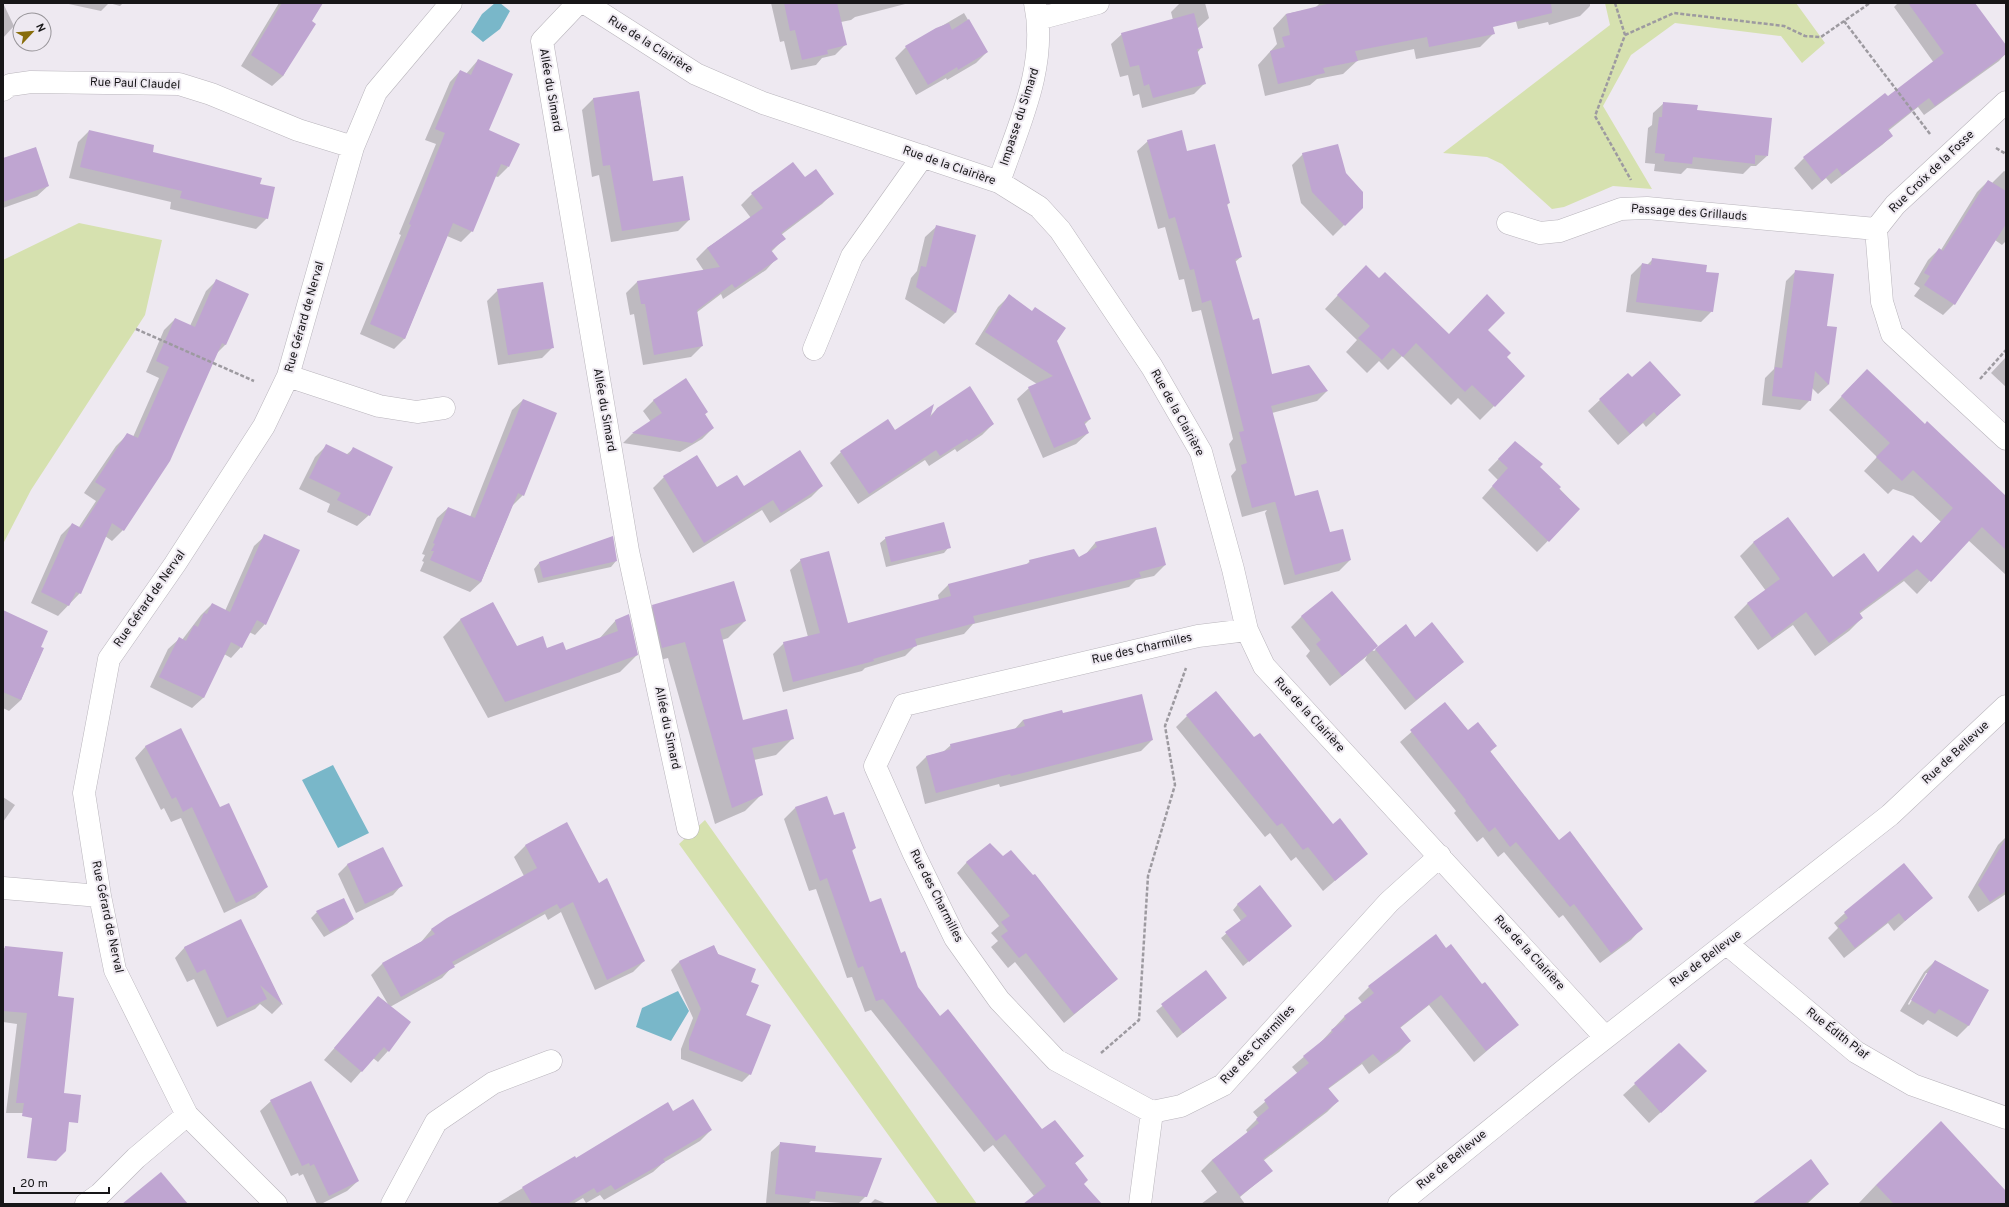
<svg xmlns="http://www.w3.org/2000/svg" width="2009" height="1207" font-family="Overpass,sans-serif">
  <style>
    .green { fill: #d6e1af }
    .water { fill: #79b7c9 }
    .shadow { fill: #0003; fill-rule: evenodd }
    .building { fill: #bfa5d1 }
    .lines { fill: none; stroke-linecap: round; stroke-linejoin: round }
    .minor-casing { stroke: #b9b5bc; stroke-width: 23 }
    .path { stroke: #9d9aa0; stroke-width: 2.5; stroke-dasharray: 4 2; stroke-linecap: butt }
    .minor { stroke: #fff; stroke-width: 22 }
    .labels { text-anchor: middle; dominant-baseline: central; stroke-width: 4; stroke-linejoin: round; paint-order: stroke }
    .street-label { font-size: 12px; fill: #171618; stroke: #eee9f1 }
  </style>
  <rect width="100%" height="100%" fill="#eee9f1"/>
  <path class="green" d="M1605,3H1796L1825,43L1802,63L1781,36L1675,23L1631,55L1603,106L1652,189L1613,186L1564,207L1552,209L1502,164L1487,157L1443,153L1610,25Z
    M79,223L162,240L145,315L31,490L3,544V260Z
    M705,820L977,1204H938L679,844Z"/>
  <path class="water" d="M495,3H500L510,11L500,29L483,42L471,32L482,14Z
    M333,765L369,833L338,848L302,780Z
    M678,991L689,1011L671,1041L636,1027L642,1008Z"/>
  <path class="shadow" d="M3,3L14,26L3,38Z
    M64,3H123L120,6L109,3L101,11Z
    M279,3H321L283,76L272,86L241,66Z
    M771,3H909L855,17L851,20L841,22L846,44L835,55L822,58L816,65L791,70L784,41L780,42Z
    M1180,3H1205L1209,18L1197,29L1202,47L1197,53L1205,83L1194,94L1142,108L1139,94L1133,96L1128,75L1120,77L1111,44L1122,34L1173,20L1171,12Z
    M1320,3H1456L1494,33L1480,47L1416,59L1414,49L1357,61L1343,74L1317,79L1310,85L1265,96L1258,65L1277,44L1273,28L1286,14L1315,8Z
    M1511,3H1590V6L1580,16L1549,25L1548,22L1518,29Z
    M1898,3H1973L2006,47V53L1999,61L1924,115L1918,107L1888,131L1892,136L1882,145L1831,184L1826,178L1812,190L1794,168L1804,158L1934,63L1894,7Z
    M964,13L987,52L976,63L947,80L946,78L916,95L895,58L906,47Z
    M478,60L487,131L508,167L498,177L494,176L472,231L461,242L447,236L405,338L394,349L360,334L401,235L399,234L436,144L425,140L450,82L460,71L466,74Z
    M639,92L652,182L689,220L678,231L611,242L599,175L592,177L582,110L593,99Z
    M1664,103L1767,156L1756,166H1751L1743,174L1687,168L1681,174L1654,171L1655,164L1645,163L1648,128L1652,125L1653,113Z
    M89,131L151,153L259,185L267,218L256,229L170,209L171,202L69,178L78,142Z
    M1148,141L1187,152L1229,203L1226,206L1241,257L1235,262L1252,321L1272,375L1327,391L1317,401L1272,413L1294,496L1329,534L1350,560L1339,571L1284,585L1265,513L1267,510L1242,517L1231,476L1236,470L1229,444L1233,439L1201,310L1192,312L1184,279L1179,280L1165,227L1158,229L1137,151Z
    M1303,154L1345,174L1362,207L1333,236L1301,203L1292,165Z
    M3,160L48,186L37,196L3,208Z
    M2004,171L2006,172V241L2002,245L1995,240L1954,304L1943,315L1914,296L1920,288L1914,284L1928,260L1939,249L1941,250L1977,192L1988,181L1992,183Z
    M804,179L833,193L822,204L781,235L784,239L771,252L776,259L766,270L723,299L721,294L696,313L702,346L691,357L643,365L634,314L630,315L626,293L637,282L704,271L696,259L707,248L751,218L741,205L752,194Z
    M937,226L974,235L955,313L944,324L905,299L911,278L917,271L925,237Z
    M1653,259L1705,272L1712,311L1701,322L1626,312L1631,275L1642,264L1647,265Z
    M1796,271L1826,327L1836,328L1828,385L1818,394L1812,388L1810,400L1800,410L1762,405L1765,378L1774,369L1786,281Z
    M1379,279L1449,335L1486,330L1505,357L1524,376L1480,420L1458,398L1451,405L1402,356L1388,370L1379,361L1367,373L1346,352L1357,340L1325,309L1352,280Z
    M217,280L226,344L215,355L123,530L112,541L105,536L80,593L58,616L31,603L61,535L72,524L79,527L96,501L84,493L116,446L127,435L133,437L159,378L146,372L164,330L175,319L190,326L206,291Z
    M498,290L553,347L542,358L498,365L487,301Z
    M1009,296L1056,341L1090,419L1084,425L1088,433L1076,444L1043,458L1017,399L1029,388L1037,384L975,344L998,307Z
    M2006,357V387L1991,373Z
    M1628,374L1632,378L1680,395L1646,427L1643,423L1618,445L1588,411Z
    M1854,383L1925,425L2006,497V575L1968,540L1917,594L1904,581L1859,614L1862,618L1849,631L1815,656L1793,625L1758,650L1734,617L1747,604L1766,591L1740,556L1753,543L1788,518L1833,578L1878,573L1920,544L1941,522L1913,496L1893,489L1888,494L1864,471L1877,457L1829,410Z
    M523,400V495L512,506L481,582L470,592L420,571L424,562L422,561L425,555L422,554L437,518L448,508L470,517L512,410Z
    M654,400L707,412L704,415L713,428L702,439L680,452L623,443L632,434L651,422L643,411Z
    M938,408L993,424L982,435L957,452L955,449L929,466L925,460L858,504L830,463L841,452L930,416Z
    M1515,442L1579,509L1537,552L1482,498L1498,480L1488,470Z
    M326,446L346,455L353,449L369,515L357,526L327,512L330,504L299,489L315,457Z
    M697,456L717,489L822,486L811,497L770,523L762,510L693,553L653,488L664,477Z
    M1156,529L1165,565L1154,576L1136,580L1129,587L973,624L964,634L915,646L905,656L865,668L862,671L783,692L773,654L784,643L808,637L790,570L801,560L847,624L939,600L938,595L948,585L1026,565L1030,561L1079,558L1085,555L1095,543Z
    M265,536V624L255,635L249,632L241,647L231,658L224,654L203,698L192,708L150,687L168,649L179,639L182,640L201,615L212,604L225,611L254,546Z
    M612,537L616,561L611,567L538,583L534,569L539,563Z
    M886,538L949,547L944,553L886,567L880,543Z
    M492,603L516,647L565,651L599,639L616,620L637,655L620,672L488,718L443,637L460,620Z
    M653,606L745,621L728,638L722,640L742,721L793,738L776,755L754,760L762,794L745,811L715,824L668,658L645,664L636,623Z
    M1302,616L1374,651L1406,626L1415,638L1463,662L1405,710L1365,660L1367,656L1330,686L1306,656L1310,651L1291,627Z
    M3,627L43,649L21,700L9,711L3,708Z
    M1445,703L1468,731L1496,746L1490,752L1559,841L1642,928L1631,940L1600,963L1563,915L1559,918L1504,852L1498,857L1483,837L1477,842L1454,813L1456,811L1400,742Z
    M1062,715L1152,740L1141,751L1000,787L999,784L925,804L916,767L927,756L943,752L951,745L1014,730L1023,720Z
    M1187,716L1254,738L1333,825L1366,854L1323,891L1296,857L1291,861L1270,833L1265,837L1176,727Z
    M146,746L220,809L267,887L255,898L224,913L181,818L171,822L164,808L161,810L135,758Z
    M3,797L15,805L3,822Z
    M795,808L833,816L855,848L851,852L869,903L900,954L917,987L940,1017L1042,1131L1083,1156L1074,1164L1083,1184L1098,1204H1026L1034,1196L993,1145L984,1152L871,1010L865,1012L852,977L847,978L816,889L809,891L784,819Z
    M567,824L599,884L644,961L633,972L595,990L561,912L548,920L545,914L453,966L442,978L390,1007L388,1051L378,1062L373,1058L351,1083L324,1060L379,997L388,1004L371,975L382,964L421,942L432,929L524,876L514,857L525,846Z
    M2006,837V894L1978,912L1968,897L1998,845Z
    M382,848L401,886L393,895L356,913L338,874L347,865Z
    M1003,858L1032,877L1035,875L1117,979L1064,1023L1015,962L1008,968L991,947L998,941L991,933L999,926L957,873L967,862Z
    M1931,898L1894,931L1888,923L1844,958L1828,938L1838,928L1834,923L1845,913Z
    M344,900L353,919L347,924L324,937L311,918L317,912Z
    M1238,904L1285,931L1243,966L1221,938L1241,921L1233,910Z
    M241,921L282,1004L272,1014L260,1004L255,1009L217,1027L194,979L187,982L175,958L185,947Z
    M714,946L718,954L750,983L745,1016L750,1074L742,1082L681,1059V1049L693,1018L671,970L679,962Z
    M6,947L57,997L51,1113H6L17,1024L3,1022V949Z
    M1446,949L1482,985L1517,1025L1474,1062L1429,1005L1400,1028L1410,1041L1399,1052L1369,1074L1362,1064L1328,1089L1338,1101L1327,1112L1263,1161L1271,1171L1240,1197L1245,1204H1201L1217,1192L1201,1171L1212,1160L1248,1133L1246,1130L1258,1118L1253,1112L1298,1074L1292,1067L1321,1042L1344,1017L1362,1003L1358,998L1369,987Z
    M1935,961L1988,991L1968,1026L1957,1037L1928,1020L1923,1025L1900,1011L1924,972ZM1926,973H1928L1909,1005L1908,1004Z
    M1205,972L1226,998L1177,1038L1156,1011Z
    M1679,1044L1694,1082L1649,1123L1623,1095Z
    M271,1101L358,1181L347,1191L321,1204H317L303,1174L299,1176L298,1173L291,1176L260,1111Z
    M673,1112L711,1130L700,1141L663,1163L653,1172L604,1200L600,1195L586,1203L583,1198L573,1204H496L575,1157L576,1159Z
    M781,1143L814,1152L866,1196L858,1204L811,1201L808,1204L766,1203L771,1152Z
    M1828,1184L1807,1204H1754Z
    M1876,1185L2006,1192V1204H1858Z
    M875,1199L887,1204H870Z"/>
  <path class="building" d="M282,3H323L312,21L316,24L283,76L251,55Z
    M784,3H837L847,45L827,50L828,54L802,60L795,30L790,31Z
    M1331,3H1551L1552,13L1493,27L1495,34L1429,47L1427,37L1355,51L1358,61L1323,68L1325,73L1278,84L1270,51L1285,47L1282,37L1290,35L1286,14Z
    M1908,3H1975L2006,45V54L1935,106L1929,98L1888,129L1893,136L1842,175L1837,168L1822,181L1803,157L1885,93L1888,96L1944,53Z
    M1194,13L1203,48L1197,49L1206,84L1153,98L1149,84L1144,86L1139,65L1130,67L1121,33Z
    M969,19L988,52L958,70L957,67L928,85L905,46L936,28L949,23L952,30Z
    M478,59L513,74L489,130L520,144L509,167L501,164L473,232L453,223L405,339L370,324L411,225L409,224L445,133L435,129L460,70L471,75Z
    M639,91L653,181L683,176L690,220L622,231L610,165L603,166L593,98Z
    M1663,102L1698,105L1697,110L1772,118L1768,156L1755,155V164L1693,157L1692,164L1664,161L1665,154L1655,153L1659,117H1662Z
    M89,130L154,145L153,152L262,178L260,184L275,187L268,219L180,198L182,191L80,167Z
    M1182,130L1187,151L1215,144L1230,203L1227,204L1242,257L1235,259L1253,320L1259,318L1272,374L1309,365L1328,391L1271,406L1295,496L1252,508L1241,465L1247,463L1239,432L1244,431L1211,300L1202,303L1194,269L1190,270L1175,217L1169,219L1147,140Z
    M1338,144L1346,173L1363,192V208L1345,226L1312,192L1302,153Z
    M36,147L49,186L3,202V158Z
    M793,162L805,177L816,169L834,194L781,233L786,239L771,250L778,259L735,288L732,284L697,310L703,346L654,355L645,304H641L637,281L720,267L707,248L763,208L751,193Z
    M1988,180L2006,191V224L1955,305L1924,285L1930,276L1924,273L1939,248L1943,251Z
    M936,225L976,235L956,313L916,287L921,266L926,267Z
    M1652,258L1707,265L1706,272L1719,273L1713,312L1636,302L1642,263L1651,265Z
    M1366,265L1379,278L1385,272L1449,334L1487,294L1505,313L1488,330L1511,353L1507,357L1525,376L1495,407L1472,385L1465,392L1416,343L1403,357L1393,348L1382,360L1358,338L1370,326L1337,295Z
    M1795,270L1834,274L1827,326L1837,327L1829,385L1815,371L1811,401L1772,396L1775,367L1782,368Z
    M216,279L249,294L226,345L222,343L170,461L124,531L112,523L81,594L76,592L69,606L41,592L72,523L81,528L106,489L95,482L127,433L138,438L169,367L156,361L175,318L195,327Z
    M543,282L554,348L508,355L497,289Z
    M1009,294L1032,311L1035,307L1066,328L1057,341L1091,419L1084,422L1089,433L1054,448L1028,387L1053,376L985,332Z
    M1650,361L1681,395L1657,416L1654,412L1630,434L1599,399L1628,373L1632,377Z
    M1867,369L1925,424L1927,421L2006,496V550L1982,527L1931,582L1917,569L1859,612L1863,618L1829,643L1806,612L1772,638L1747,603L1780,579L1753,542L1788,517L1833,577L1864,553L1878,572L1913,535L1921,543L1953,508L1913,470L1902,481L1876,457L1890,443L1841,396Z
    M686,378L708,412L705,414L714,428L692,443L632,433L662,413L653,400Z
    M970,386L994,424L969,441L967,439L940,456L936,450L869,494L840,451L888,419L895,430L934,404L930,418L937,408Z
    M523,399L557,413L524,496L518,493L481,582L430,560L434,551H431L435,544L433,543L448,507L475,518Z
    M1515,441L1543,464L1540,467L1561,487L1559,489L1580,509L1549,542L1492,486L1508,468L1498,459Z
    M326,444L349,455L353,447L393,467L370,516L337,500L341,493L309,478Z
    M800,450L823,486L781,513L773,500L704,543L663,476L697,455L717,487L737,475L744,486Z
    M1318,490L1330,532L1343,529L1351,560L1295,575L1275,501Z
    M944,522L951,548L891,562L885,537Z
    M1156,527L1166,565L1139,572L1141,577L973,616L975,623L915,639L917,646L873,659L874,661L793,682L783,642L820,633L800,559L829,551L848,623L951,596L948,584L1030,563L1029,560L1074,549L1079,557L1097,547L1095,542Z
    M264,534L300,550L266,625L257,620L242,648L231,642L204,698L159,677L179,637L186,641L194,625L198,627L204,613L207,614L212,603L230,612Z
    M613,536L617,561L543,578L539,562Z
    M734,581L746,621L720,629L743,720L787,709L794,739L752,748L763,795L732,808L685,642L662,648L652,605Z
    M1332,591L1378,646L1342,676L1316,644L1321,640L1301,616Z
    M493,602L517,646L543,636L547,648L563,642L566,650L618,631L615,620L629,614L638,655L505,702L460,619Z
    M3,610L48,631L41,647L44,648L21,700L3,692Z
    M1432,622L1464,662L1416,700L1375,649L1406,624L1415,637Z
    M1216,691L1254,737L1260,733L1333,824L1340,818L1368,854L1335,881L1308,847L1303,850L1282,823L1277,826L1186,715Z
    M1142,694L1153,740L1011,776L1010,774L936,793L926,756L951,749L950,744L1025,726L1023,720L1062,710L1063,713Z
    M1445,702L1468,730L1478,722L1497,746L1490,751L1559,840L1570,831L1643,929L1611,953L1574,904L1570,907L1516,842L1510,847L1495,827L1489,832L1465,801L1466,800L1410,730Z
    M181,728L220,807L229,803L268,887L236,903L192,807L183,812L176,797L172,799L145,746Z
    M827,796L834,815L844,812L856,848L852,850L870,902L881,898L901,953L905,951L918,987L940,1016L948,1009L1042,1129L1055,1120L1084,1156L1075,1163L1088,1180L1084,1184L1102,1204H1023L1046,1186L1005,1134L996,1141L883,999L876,1001L863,966L858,968L827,878L820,881L795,807Z
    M567,822L599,883L607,878L645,961L607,980L573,902L560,909L557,904L452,962L455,967L401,997L382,963L435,934L431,929L447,918L537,868L525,845Z
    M2006,838V891L1990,902L1978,885Z
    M990,843L1003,856L1011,850L1033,875L1035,874L1118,979L1074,1014L1026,953L1019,958L1001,936L1008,931L1001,922L1010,916L966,862Z
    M383,847L403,886L365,904L347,864Z
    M1904,863L1933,898L1905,921L1899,913L1855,948L1838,926L1848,918L1844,912Z
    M1260,885L1292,926L1249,962L1225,932L1247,916L1237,904Z
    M344,898L354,919L330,932L316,911Z
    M241,919L283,1005L260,985L267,999L227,1018L205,969L197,973L184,947Z
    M1436,934L1446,948L1451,944L1482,984L1485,982L1519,1025L1486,1051L1441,995L1400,1027L1411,1041L1381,1063L1373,1054L1328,1088L1339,1101L1263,1159L1273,1171L1240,1196L1212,1160L1259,1123L1256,1119L1269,1108L1264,1100L1309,1063L1303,1056L1333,1032L1331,1030L1346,1019L1344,1016L1374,993L1368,986Z
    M714,945L718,954L756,969L751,982L759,985L746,1015L771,1025L751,1075L689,1050V1040L701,1009L679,961Z
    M5,946L63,952L58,996L74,998L64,1093L81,1095L78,1123L69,1122L66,1151L56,1161L27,1158L32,1118L22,1116L24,1103H16L27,1013L3,1011V963Z
    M1935,960L1989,990L1969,1026L1939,1009L1935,1014L1911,1000Z
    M1206,970L1227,998L1183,1033L1161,1004Z
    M378,996L411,1022L389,1052L384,1047L362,1072L334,1048Z
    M1679,1043L1707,1071L1661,1113L1634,1083Z
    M311,1081L359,1181L329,1196L314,1164L310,1166L309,1163L302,1166L270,1100Z
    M693,1099L712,1130L663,1159L665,1162L615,1190L611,1185L597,1193L594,1188L567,1204H532L522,1187L575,1156L576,1158L668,1102L673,1111Z
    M1941,1121L2006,1191V1204H1894L1876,1185Z
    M780,1142L816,1146L815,1152L882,1158L867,1197L816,1191L815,1199L775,1194Z
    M1811,1159L1829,1184L1804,1204H1752Z
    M161,1172L188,1204H122Z"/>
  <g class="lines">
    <g class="minor-casing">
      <path id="minor" d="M578,3L542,41L628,551L688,828
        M585,3L696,74L763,103L999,182L1039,207L1060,230L1152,367L1201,452L1233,569L1247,630L1264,666L1605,1037
        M1038,19L1098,3
        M3,90L10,85L31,82L179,84L211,94L298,130L353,147
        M2006,102L1895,205L1876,229L1882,302L1892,334L2006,439
        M999,182C1019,124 1048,65 1035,3
        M1508,223L1540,233L1560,231L1621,209L1647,208L1876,229
        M814,349L852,256L923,156
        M288,376L379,406L417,412L444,408
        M1247,630L1198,636L904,705L875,766L914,854L955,938L999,1000L1056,1060L1152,1112L1181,1106L1223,1085L1389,902L1440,856
        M3,888L100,896
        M1727,944L1856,1052L1913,1085L2006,1118
        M86,1204L100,1194L136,1158L187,1115
        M276,1204L187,1115L115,970L100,896L84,793L109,659L175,564L264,426L288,376L353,147L376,92L451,3
        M392,1204L436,1122L493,1083L551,1061
        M1140,1204L1152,1112
        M1399,1204L1568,1067L1890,815L2006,706"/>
    </g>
    <path class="path" d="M1615,3L1625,35L1595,116L1631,180
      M1844,21L1930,134
      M1625,35L1674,13L1784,26L1805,36L1821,37L1870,3
      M1996,148L2006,154
      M136,329L254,381
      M1980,379L2006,350
      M1101,1053L1139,1020L1148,876L1175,785L1165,726L1186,668"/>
    <use href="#minor" class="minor"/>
  </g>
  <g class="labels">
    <g class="street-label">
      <text transform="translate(650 45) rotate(32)">Rue de la Clairière</text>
      <text transform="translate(135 84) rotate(2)">Rue Paul Claudel</text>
      <text transform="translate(550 90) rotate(80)">Allée du Simard</text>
      <text transform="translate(1020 117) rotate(-72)">Impasse du Simard</text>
      <text transform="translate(949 166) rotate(19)">Rue de la Clairière</text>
      <text transform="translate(1932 172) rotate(-44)">Rue Croix de la Fosse</text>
      <text transform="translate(1689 213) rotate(4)">Passage des Grillauds</text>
      <text transform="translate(305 317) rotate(-74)">Rue Gérard de Nerval</text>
      <text transform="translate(604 410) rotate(80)">Allée du Simard</text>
      <text transform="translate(1177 413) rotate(61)">Rue de la Clairière</text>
      <text transform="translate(150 599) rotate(-55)">Rue Gérard de Nerval</text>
      <text transform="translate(1142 649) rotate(-13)">Rue des Charmilles</text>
      <text transform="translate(1309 715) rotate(47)">Rue de la Clairière</text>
      <text transform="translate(667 728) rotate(78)">Allée du Simard</text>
      <text transform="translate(1956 753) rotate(-43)">Rue de Bellevue</text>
      <text transform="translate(936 896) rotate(63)">Rue des Charmilles</text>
      <text transform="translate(107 917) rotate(78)">Rue Gérard de Nerval</text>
      <text transform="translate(1529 953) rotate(47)">Rue de la Clairière</text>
      <text transform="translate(1706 959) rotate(-37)">Rue de Bellevue</text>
      <text transform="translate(1837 1034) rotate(38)">Rue Édith Piaf</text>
      <text transform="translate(1258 1045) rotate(-47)">Rue des Charmilles</text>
      <text transform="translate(1452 1160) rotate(-39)">Rue de Bellevue</text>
    </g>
  </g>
  <rect width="2009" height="1207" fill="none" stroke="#171618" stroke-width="8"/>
  <g transform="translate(32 32) rotate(64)"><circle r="19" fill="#eee9f1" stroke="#98959a"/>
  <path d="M0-3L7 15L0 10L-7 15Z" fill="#876c09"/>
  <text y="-6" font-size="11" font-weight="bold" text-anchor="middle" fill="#171618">N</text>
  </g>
  <path d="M14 1187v6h95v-6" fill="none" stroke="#171618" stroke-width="2"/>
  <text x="20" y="1187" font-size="12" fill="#171618" stroke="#eee9f1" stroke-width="3" paint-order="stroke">20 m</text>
</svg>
